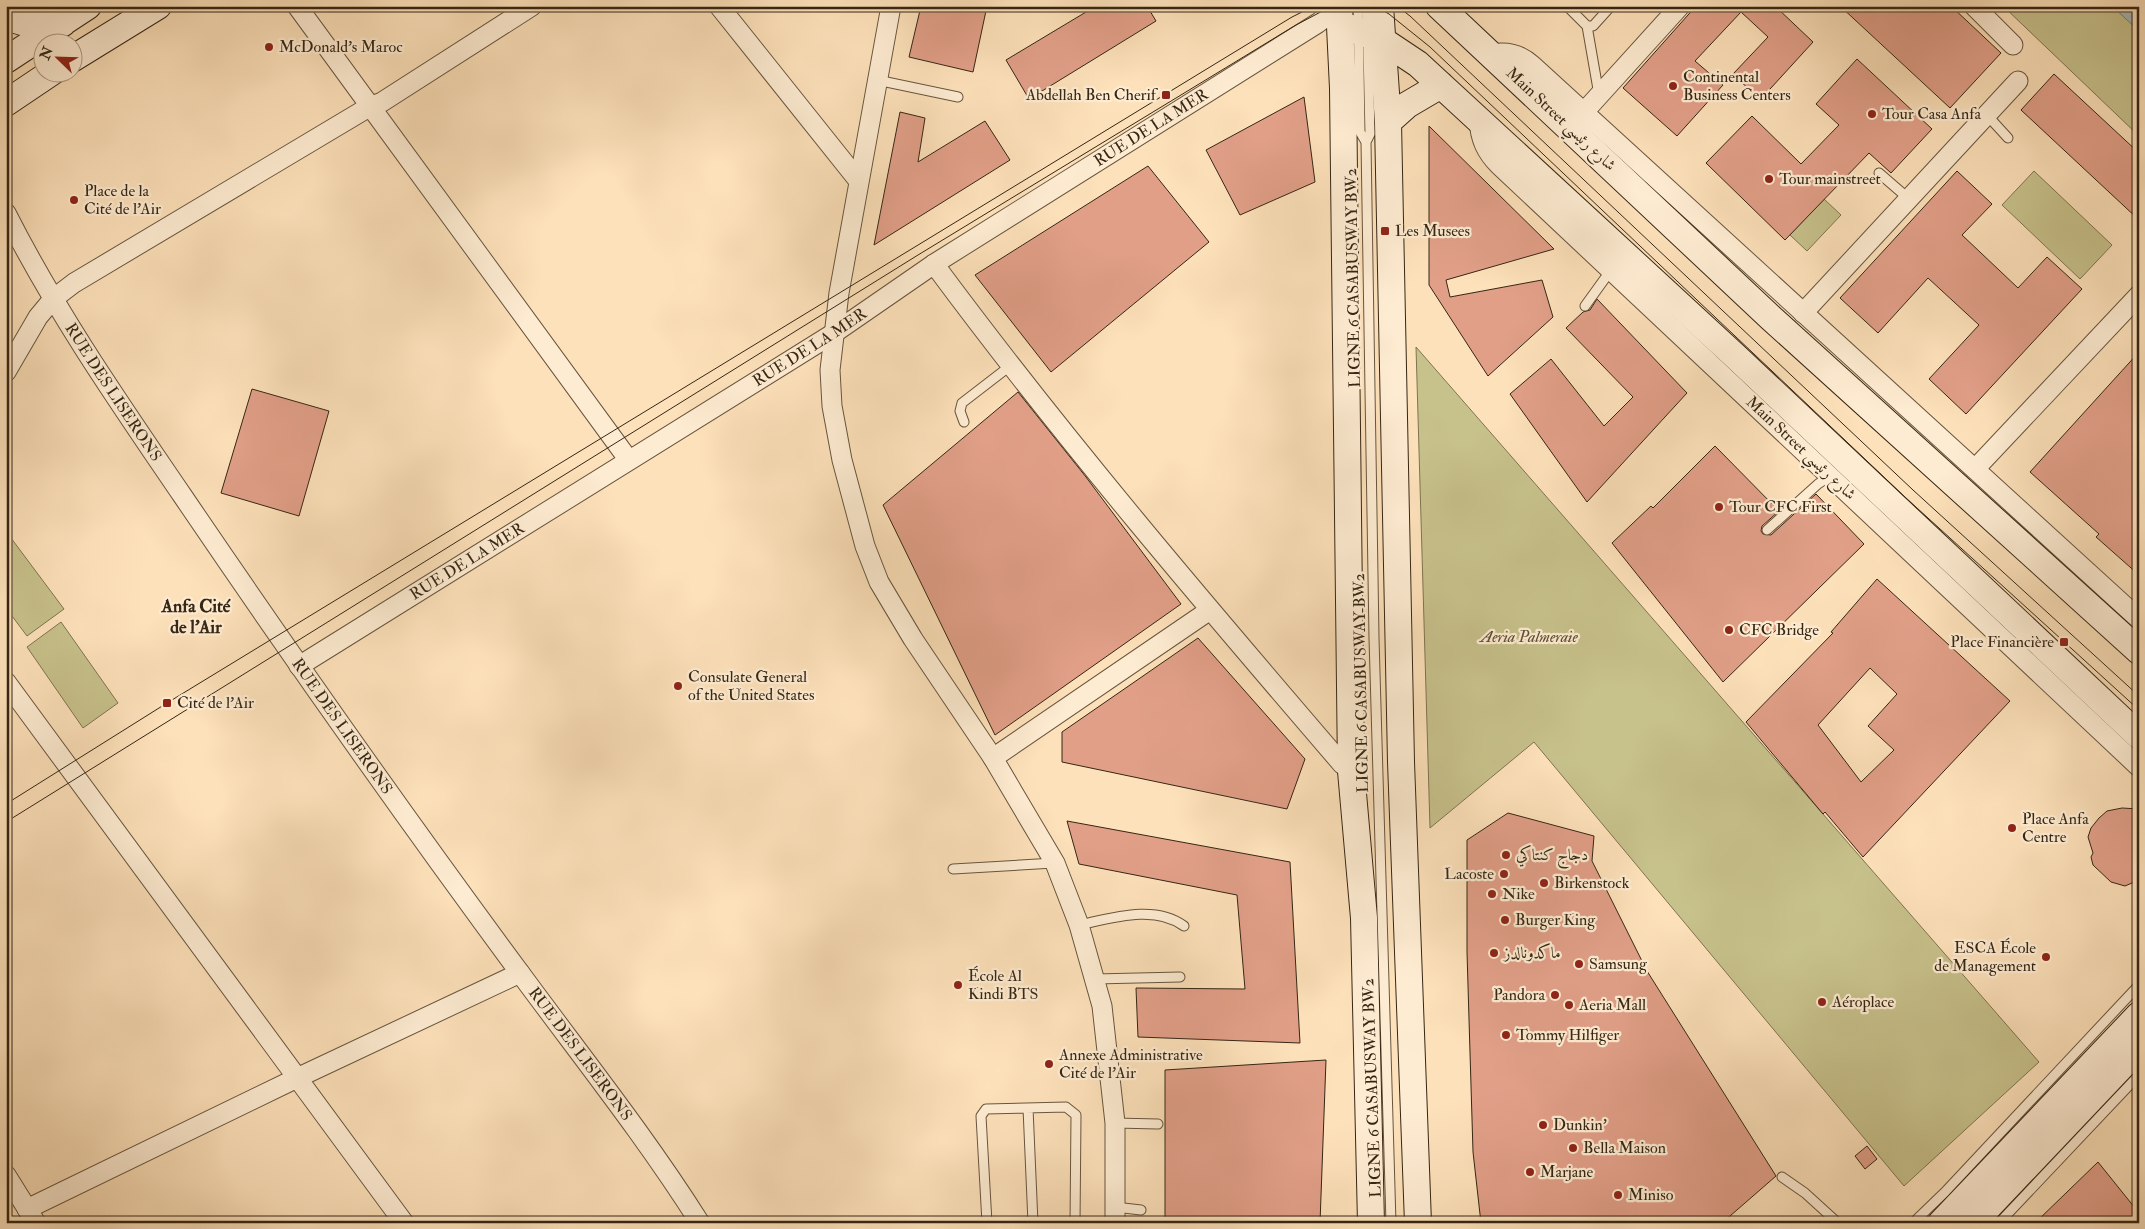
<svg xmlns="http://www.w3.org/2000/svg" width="2145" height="1229" font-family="'IM FELL Double Pica',Amiri,serif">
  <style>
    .green { fill: #c7c18b; stroke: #7e7450 }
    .water { fill: #a4bbbb; stroke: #787f78 }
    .building { fill: #e19f88; stroke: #352614; fill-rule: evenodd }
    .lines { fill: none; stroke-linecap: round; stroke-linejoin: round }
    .service-casing { stroke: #67553e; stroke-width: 11 }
    .minor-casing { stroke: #67553e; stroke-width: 21 }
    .secondary-casing { stroke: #352614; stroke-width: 28 }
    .service { stroke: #feecd2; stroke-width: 9 }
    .minor { stroke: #feecd2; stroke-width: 19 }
    .secondary { stroke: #feecd2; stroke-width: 26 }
    .tram { stroke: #352614; stroke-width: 1 }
    .poi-dot { fill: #8f2418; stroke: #feecd2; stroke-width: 2 }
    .labels { text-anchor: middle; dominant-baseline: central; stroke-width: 4.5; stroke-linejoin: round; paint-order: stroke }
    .poi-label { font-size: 16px; fill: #352614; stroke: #feecd2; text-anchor: start }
    .street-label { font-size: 16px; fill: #352614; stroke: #feecd2 }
    .park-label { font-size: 16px; font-style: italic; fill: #5a4d32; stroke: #feecd2 }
    .neighbourhood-label { font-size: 18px; font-weight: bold; fill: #352614; stroke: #feecd2 }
  </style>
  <rect width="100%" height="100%" fill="#fde1ba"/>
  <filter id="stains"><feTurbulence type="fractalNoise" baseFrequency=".004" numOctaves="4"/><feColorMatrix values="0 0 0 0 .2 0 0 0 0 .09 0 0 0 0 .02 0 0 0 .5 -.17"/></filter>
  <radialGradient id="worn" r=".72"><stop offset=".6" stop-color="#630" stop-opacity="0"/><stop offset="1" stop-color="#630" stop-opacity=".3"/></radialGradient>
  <path class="green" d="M2003,6H2139V136Z
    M2034,171L2112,245L2080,279L2002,205Z
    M1824,199L1841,215L1807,251L1790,235Z
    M1416,347L2039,1062L1904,1186L1534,742L1430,828Z
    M11,538L64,609L27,636L6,608V541Z
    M61,622L118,703L83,728L27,647Z"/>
  <path class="water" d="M2112,6L2139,8V31Z"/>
  <path class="building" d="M921,6H987L973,72L909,57Z
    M1096,6H1147L1156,21L1029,99L1006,60Z
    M1696,6H1775L1813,42L1760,100L1733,74L1768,37L1741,12L1695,61L1723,85L1677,136L1623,88Z
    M1840,6H1951L2001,53L1950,108Z
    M1857,59L1932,129L1891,173L1869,153L1785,240L1706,163L1752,116L1801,164L1839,125L1816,104Z
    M2054,74L2139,153V220L2021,110Z
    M1304,97L1315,182L1240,215L1206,150Z
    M900,112L925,118L918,162L985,121L1010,160L874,245Z
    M1429,126L1554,249L1446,280L1450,297L1542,280L1553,317L1488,376L1429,285Z
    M1148,166L1209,242L1051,372L975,275Z
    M1957,171L1992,204L1962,235L2018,288L2047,257L2082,289L1966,414L1929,379L1979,325L1928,278L1878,333L1840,298Z
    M1597,299L1687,393L1587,502L1510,394L1551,359L1604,426L1633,397L1566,328L1583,312L1590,310Z
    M2139,352V575L2096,537L2099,534L2030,472Z
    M252,389L329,411L299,516L221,493Z
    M1018,392L1086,477L1181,604L995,735L883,505Z
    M1715,446L1779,511L1762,526L1761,531L1763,534L1771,535L1816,494L1864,544L1723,682L1612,543L1651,506L1653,508Z
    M1877,579L2010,701L1863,857L1825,812L1823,814L1746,722L1833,633L1831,632ZM1870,668L1897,694L1868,726L1894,750L1861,782L1818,725Z
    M1198,638L1305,759L1287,809L1062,762V732Z
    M2122,808L2139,809V880L2125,886L2111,882L2093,865L2091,857L2093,853L2088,837L2091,828L2099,818L2107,811Z
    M1508,813L1594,836L1592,861L1647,971L1776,1176L1722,1223H1481L1473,1152L1467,952V840Z
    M1067,821L1290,862L1300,1043L1138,1037L1136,988L1245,989L1237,895L1079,864Z
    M1326,1060L1320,1223H1165V1070Z
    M1867,1146L1877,1159L1865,1169L1855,1156Z
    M2098,1162L2139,1213V1223H2035Z"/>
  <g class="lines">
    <g class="service-casing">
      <path id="service" d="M1358,6L1360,132L1366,142
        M1367,6L1370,134L1366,142L1374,638L1391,1223
        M1567,6L1587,26H1593L1611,6
        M1587,26L1599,95
        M877,80L958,97
        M1987,115L2008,138
        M1879,173L1909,199
        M1585,306L1611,270
        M964,422L960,411L962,403L1010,366
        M1767,530L1818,484L1830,476
        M953,869L1054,863
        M1079,925C1112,918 1155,904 1184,926
        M1095,979L1180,977
        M1028,1108L1033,1223
        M1115,1123L1158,1124
        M1782,1177L1805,1193L1838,1223
        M1115,1207L1141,1210
        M987,1223L981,1116L986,1109L1066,1107L1076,1115L1075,1223
        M1913,1223L1945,1192L2139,985
        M1999,1223L2139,1075"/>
    </g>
    <g class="minor-casing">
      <g id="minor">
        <path d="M297,6L628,459"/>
        <path d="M719,6L858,180"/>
        <path d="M891,6L839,293L830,370L832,406L842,460L865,546L879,582L913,639L993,758L1013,792L1055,863L1079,925L1102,1006L1115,1123V1223"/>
        <path d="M1974,6L2013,45"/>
        <path d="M1492,54C1508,51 1520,54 1532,65L2139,619"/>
        <path d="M1584,112L1680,6"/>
        <path d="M1479,120C1480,139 1486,152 1499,165L2139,767"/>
        <path id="s1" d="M6,213C56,312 120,404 182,495C292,657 404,816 520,973C581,1056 645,1136 700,1223"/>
        <path d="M934,264C1062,437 1202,601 1342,764L1351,771"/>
        <path d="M1803,313L2018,81"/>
        <path d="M6,372L38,317L53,299L74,283L369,107L382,102L532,6"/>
        <path d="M1975,469L2139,295"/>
        <path id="s2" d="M299,666L834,333L934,264L1318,23L1339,7"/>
        <path d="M6,682L404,1223"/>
        <path d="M993,758L1210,610"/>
        <path d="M6,1175L36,1223"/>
        <path d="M27,1209L297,1078L520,973"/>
      </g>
    </g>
    <g class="secondary-casing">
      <path id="secondary" d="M1339,6L1343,88L1351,771L1364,918L1371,1223
        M1380,6L1388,122L1401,762L1418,1223
        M1439,6L1771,318L2139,651
        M6,17L22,22L63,23
        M1340,24L1382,40L1418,64L1734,355L2139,736
        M72,59L158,6
        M6,60L88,6
        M6,103L52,72
        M1388,122L1407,105L1441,85
        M1941,1223L2139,1015
        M1973,1223L2139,1048"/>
    </g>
    <use href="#service" class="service"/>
    <use href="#minor" class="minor"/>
    <use href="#secondary" class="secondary"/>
    <path class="tram" d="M1375,6L1389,14L1430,47L1906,498L2139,710
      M1397,6L1410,16L1913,490L2139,696
      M6,804L167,703L1292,17L1314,6
      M6,822L918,255L1296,25L1332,6"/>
  </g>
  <g class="poi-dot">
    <circle cx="269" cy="47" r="5"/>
    <circle cx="1673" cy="86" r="5"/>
    <rect x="1161" y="90" width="10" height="10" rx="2.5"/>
    <circle cx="1872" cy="114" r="5"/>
    <circle cx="1769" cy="179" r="5"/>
    <circle cx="74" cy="200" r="5"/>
    <rect x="1380" y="226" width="10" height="10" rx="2.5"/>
    <circle cx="1719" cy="507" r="5"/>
    <circle cx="1729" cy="630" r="5"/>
    <rect x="2059" y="637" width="10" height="10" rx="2.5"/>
    <circle cx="678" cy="686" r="5"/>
    <rect x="162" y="698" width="10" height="10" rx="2.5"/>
    <circle cx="2012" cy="828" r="5"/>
    <circle cx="1506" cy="855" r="5"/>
    <circle cx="1504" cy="874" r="5"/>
    <circle cx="1544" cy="883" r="5"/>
    <circle cx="1492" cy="894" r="5"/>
    <circle cx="1505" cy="920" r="5"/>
    <circle cx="1494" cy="953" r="5"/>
    <circle cx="2046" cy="957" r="5"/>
    <circle cx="1579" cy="964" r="5"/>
    <circle cx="958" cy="985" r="5"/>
    <circle cx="1555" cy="995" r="5"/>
    <circle cx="1822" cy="1002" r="5"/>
    <circle cx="1569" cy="1005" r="5"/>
    <circle cx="1506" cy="1035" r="5"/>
    <circle cx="1049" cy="1064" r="5"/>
    <circle cx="1543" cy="1125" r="5"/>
    <circle cx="1573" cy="1148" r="5"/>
    <circle cx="1530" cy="1172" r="5"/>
    <circle cx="1618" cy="1195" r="5"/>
  </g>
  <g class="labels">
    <g class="poi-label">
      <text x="279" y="47">McDonald's Maroc</text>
      <text x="1683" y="77">Continental<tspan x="1683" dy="18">Business Centers</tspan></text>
      <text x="1156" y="95" text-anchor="end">Abdellah Ben Cherif</text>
      <text x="1882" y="114">Tour Casa Anfa</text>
      <text x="1779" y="179">Tour mainstreet</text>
      <text x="84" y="191">Place de la<tspan x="84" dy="18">Cité de l'Air</tspan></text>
      <text x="1395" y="231">Les Musees</text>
      <text x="1729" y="507">Tour CFC First</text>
      <text x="1739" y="630">CFC Bridge</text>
      <text x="2054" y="642" text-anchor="end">Place Financière</text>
      <text x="688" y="677">Consulate General<tspan x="688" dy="18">of the United States</tspan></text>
      <text x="177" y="703">Cité de l'Air</text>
      <text x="2022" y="819">Place Anfa<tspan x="2022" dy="18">Centre</tspan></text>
      <text x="1516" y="855">دجاج كنتاكي</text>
      <text x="1494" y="874" text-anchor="end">Lacoste</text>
      <text x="1554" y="883">Birkenstock</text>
      <text x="1502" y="894">Nike</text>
      <text x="1515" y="920">Burger King</text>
      <text x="2036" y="948" text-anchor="end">ESCA École<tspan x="2036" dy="18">de Management</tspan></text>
      <text x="1504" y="953">ماكدونالدز</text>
      <text x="1589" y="964">Samsung</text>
      <text x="968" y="976">École Al<tspan x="968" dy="18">Kindi BTS</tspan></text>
      <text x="1545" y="995" text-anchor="end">Pandora</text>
      <text x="1832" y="1002">Aéroplace</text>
      <text x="1579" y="1005">Aeria Mall</text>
      <text x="1516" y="1035">Tommy Hilfiger</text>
      <text x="1059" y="1055">Annexe Administrative<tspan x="1059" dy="18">Cité de l'Air</tspan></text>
      <text x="1553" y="1125">Dunkin'</text>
      <text x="1583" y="1148">Bella Maison</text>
      <text x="1540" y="1172">Marjane</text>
      <text x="1628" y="1195">Miniso</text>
    </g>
    <g class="street-label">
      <text transform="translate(1561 119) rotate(43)">Main Street شارع رئيسي</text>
      <text stroke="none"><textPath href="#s2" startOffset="1008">RUE DE LA MER</textPath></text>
      <text transform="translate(1353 278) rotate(-91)">LIGNE 6 CASABUSWAY BW2</text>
      <text stroke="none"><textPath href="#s2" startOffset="602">RUE DE LA MER</textPath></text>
      <text stroke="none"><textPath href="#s1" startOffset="209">RUE DES LISERONS</textPath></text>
      <text transform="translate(1801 448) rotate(43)">Main Street شارع رئيسي</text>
      <text stroke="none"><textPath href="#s2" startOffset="198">RUE DE LA MER</textPath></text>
      <text transform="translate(1361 683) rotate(-91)">LIGNE 6 CASABUSWAY BW2</text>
      <text stroke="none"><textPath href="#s1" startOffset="614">RUE DES LISERONS</textPath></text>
      <text stroke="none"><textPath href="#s1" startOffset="1019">RUE DES LISERONS</textPath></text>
      <text transform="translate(1372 1088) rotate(-92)">LIGNE 6 CASABUSWAY BW2</text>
    </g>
    <g class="park-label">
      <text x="1529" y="637">Aeria Palmeraie</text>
    </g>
    <g class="neighbourhood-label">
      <text x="196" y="606">Anfa Cité<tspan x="196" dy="21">de l'Air</tspan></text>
    </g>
  </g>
  <rect width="2145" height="1229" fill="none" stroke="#fde1ba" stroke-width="25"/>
  <rect x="8" y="8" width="2130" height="1214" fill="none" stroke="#352614" stroke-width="2.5"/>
  <rect x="12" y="12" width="2120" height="1204" fill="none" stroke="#352614"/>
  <g transform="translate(58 58) rotate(293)"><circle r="24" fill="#feecd2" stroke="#ae9d86"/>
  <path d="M0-4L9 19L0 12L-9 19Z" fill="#8f2418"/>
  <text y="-8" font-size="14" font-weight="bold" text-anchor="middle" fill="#352614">N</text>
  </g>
  <rect width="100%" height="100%" filter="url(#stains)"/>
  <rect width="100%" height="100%" fill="url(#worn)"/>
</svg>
